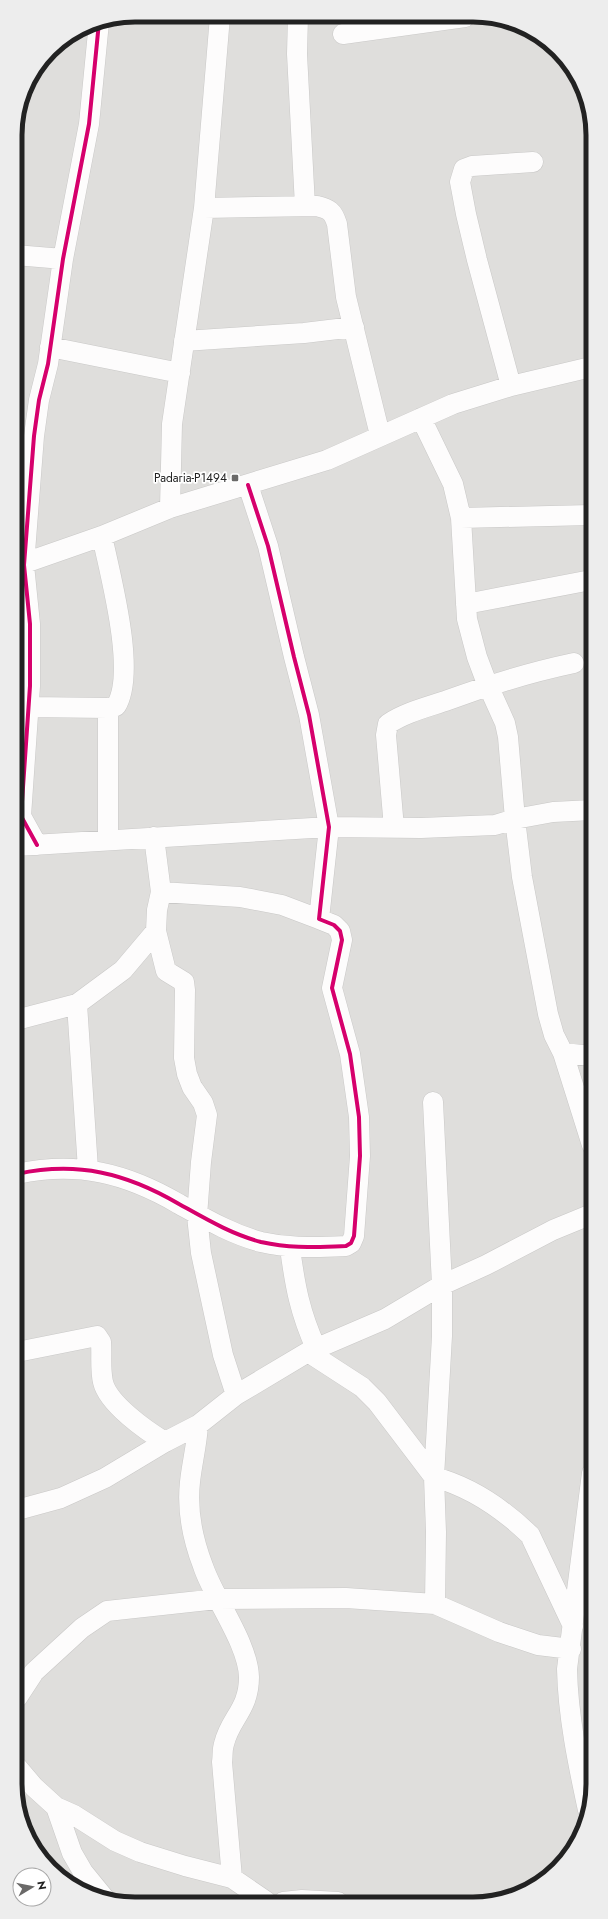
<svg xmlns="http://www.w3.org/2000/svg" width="608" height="1919" font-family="Jost,sans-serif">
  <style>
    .residential { fill: #dfdedc }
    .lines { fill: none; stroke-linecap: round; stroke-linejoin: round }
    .minor-casing { stroke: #c9c8c7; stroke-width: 21 }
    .minor { stroke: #fdfcfc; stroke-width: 20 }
    .cycleway-casing { stroke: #fff; stroke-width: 6 }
    .cycleway { stroke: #d6006c; stroke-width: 4 }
    .poi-dot { fill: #6a6968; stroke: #fff; stroke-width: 1.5 }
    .labels { text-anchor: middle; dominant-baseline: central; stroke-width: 3.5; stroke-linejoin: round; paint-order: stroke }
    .poi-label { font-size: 12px; fill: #222; stroke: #fff; text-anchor: end }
    .rim { fill: none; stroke: #222; stroke-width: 5 }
  </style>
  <rect width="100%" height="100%" fill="#f0eeeb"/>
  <path class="residential" d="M135,15L497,17L533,31L558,50L581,82L591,112L593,1792L584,1830L563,1863L533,1888L496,1902H112L82,1892L50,1869L31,1844L17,1807L15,127L27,82L56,45L89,24Z"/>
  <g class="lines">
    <g class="minor-casing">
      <path id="minor" d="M298,16L297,54L305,206
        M343,34L465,17
        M204,208L317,206C329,209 333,211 337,224L346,297L380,435
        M15,255L63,259
        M184,341L304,333L354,327
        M50,347L180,373
        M511,386L477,260L466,214L460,182L464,169L472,166L533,162
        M421,418L453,484L461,518L467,619L477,657L486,681L505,723L508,737L515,819L522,877L548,1014L554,1035L563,1053L592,1145
        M170,508L172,424L204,208L220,16
        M461,518L591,515
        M16,566L102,536L170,508L327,460L453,404L511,386L591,367
        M466,604L591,580
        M29,707L108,708L116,706C137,673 110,574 102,536
        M394,828L386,735L388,724C406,712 428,707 448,700C489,685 531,672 574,663
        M154,837L161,892L157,910L156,931L166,971L184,982L185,990L184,1058L187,1074L192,1087L203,1103L207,1115L201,1162L197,1216L201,1253L223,1355L236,1395
        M108,840V708
        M37,845L21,816L30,686V624L24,565L34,436L39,400L48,364L63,259L89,124L99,22
        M16,846L329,827L421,828L470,826L495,825L515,819L553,812L592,810
        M161,892L240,897L282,905L319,919
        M77,1004L88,1169
        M16,1020L77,1004L123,970L156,931
        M563,1053L592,1056
        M433,1102L442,1285V1336L434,1477L436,1532L435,1604
        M17,1174C77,1161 126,1173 179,1204C206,1219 231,1234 261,1242C292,1249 315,1247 346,1246L351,1243L354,1236L360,1156L359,1117L350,1054L332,988L342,940L340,931L334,925L319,919L329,827L309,715L294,657L268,546L248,485
        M290,1248C295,1286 300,1313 316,1348
        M17,1352L97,1336L101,1342C102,1355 100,1369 103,1382C108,1404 147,1431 165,1442
        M308,1352L362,1387L377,1402L434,1477C471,1487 503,1509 530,1535L573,1626
        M198,1425C197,1444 192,1463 190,1482C187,1509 193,1540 203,1566C214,1599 248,1643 249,1677C249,1710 230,1718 224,1744C222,1750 223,1756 222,1762L232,1878
        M17,1510L61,1498L105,1478L165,1442L198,1425L236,1395L308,1352L385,1319L442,1285L486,1265L553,1230L592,1214
        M17,1698L34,1672L82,1628L107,1611L217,1599L346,1598L435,1604L499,1632L538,1645L571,1649
        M17,1767L34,1787L56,1807L74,1815L115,1841L140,1852L185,1866L232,1878L267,1902
        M56,1807L72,1853L83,1872L105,1899
        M588,1810C578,1764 568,1716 567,1669L592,1473
        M283,1902L302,1900L338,1902"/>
    </g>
    <use href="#minor" class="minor"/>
    <g class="cycleway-casing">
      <path id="cycleway" d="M37,845L21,816L30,686V624L24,565L34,436L39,400L48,364L63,259L89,124L99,22
        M17,1174C77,1161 126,1173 179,1204C206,1219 231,1234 261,1242C292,1249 315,1247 346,1246L351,1243L354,1236L360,1156L359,1117L350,1054L332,988L342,940L340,931L334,925L319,919L329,827L309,715L294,657L268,546L248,485"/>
    </g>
    <use href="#cycleway" class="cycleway"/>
  </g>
  <rect class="poi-dot" x="231" y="474" width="8" height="8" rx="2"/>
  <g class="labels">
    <g class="poi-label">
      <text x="227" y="478">Padaria-P1494</text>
    </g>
  </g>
  <path d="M0 0H608V1919H0ZM135 22H473A113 113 0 0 1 586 135V1784A113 113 0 0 1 473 1897H135A113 113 0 0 1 22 1784V135A113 113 0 0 1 135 22Z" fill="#ededed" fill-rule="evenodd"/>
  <path class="rim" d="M135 22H473A113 113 0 0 1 586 135V1784A113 113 0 0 1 473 1897H135A113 113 0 0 1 22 1784V135A113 113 0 0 1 135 22Z"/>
  <g transform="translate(32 1887) rotate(80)"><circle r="19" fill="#ffffff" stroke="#a7a7a7"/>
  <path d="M0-3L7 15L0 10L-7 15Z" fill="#6a6968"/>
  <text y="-6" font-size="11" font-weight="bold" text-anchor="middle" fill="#222222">N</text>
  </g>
</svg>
